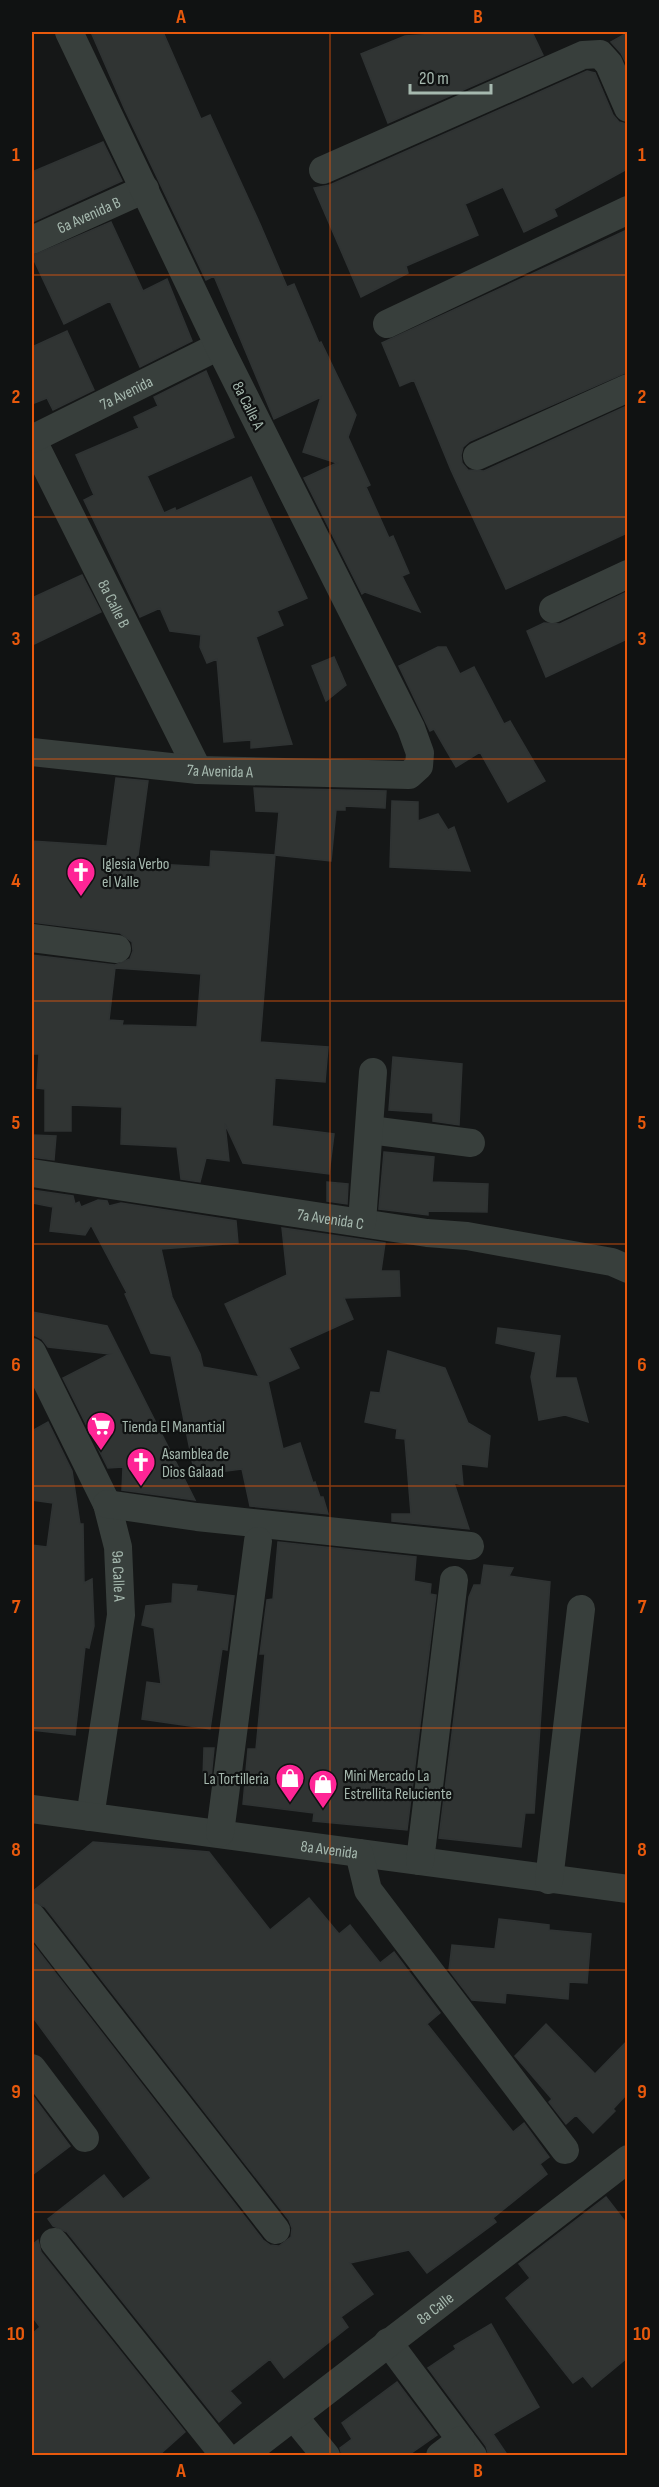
<svg xmlns="http://www.w3.org/2000/svg" width="659" height="2487" font-family="'Sofia Sans Condensed',sans-serif">
  <style>
    .building { fill: #303433; stroke: #2f3333; stroke-width: 1.5; fill-rule: evenodd }
    .lines { fill: none; stroke-linecap: round; stroke-linejoin: round }
    .minor { stroke: #383f3c; stroke-width: 28 }
    .grid { fill: none; stroke: #e8590c; stroke-width: 1.5; stroke-opacity: 0.55 }
    .labels { text-anchor: middle; stroke-width: 4.5; stroke-linejoin: round; paint-order: stroke }
    .street-label { font-size: 16px; fill: #a6b9af; stroke: #101212 }
    .poi-label { font-size: 16px; fill: #a6b9af; stroke: #101212; text-anchor: start }
    .neatline { fill: none; stroke: #e8590c; stroke-width: 2 }
    .grid-label { font-size: 20px; text-anchor: middle; font-weight: bold; fill: #e8590c }
  </style>
  <rect width="100%" height="100%" fill="#151717"/>
  <path class="building" d="M91 32H163L201 119 210 115 260 224 287 287 294 284 319 343 321 342 356 415 348 437 370 485 366 487 389 538 393 536 409 573 402 576 420 612 365 592 362 594 304 478 337 463 303 452 321 397 274 419 214 276 206 280 125 110Z
    M467 32H532L543 55 388 123 361 54 405 36Z
    M627 33V65L621 53 611 42Z
    M587 71 595 73 613 115 619 122 627 124V169L554 209 557 216 524 232 503 187 465 204 478 235 406 266 408 273 361 297 314 188 330 185Z
    M103 142 122 181 32 222V172Z
    M111 222 143 291 167 279 192 341 140 367 110 301 64 324 32 256Z
    M627 230V372L470 441 463 447 461 455 462 463 468 470 484 471 627 406V533L506 589 451 470 414 380 400 386 382 343Z
    M67 331 94 390 53 410 47 398 32 404V347Z
    M206 371 234 437 147 476 164 513 175 508 176 511 251 477 307 598 277 611 283 625 256 637 292 744 251 748V740L224 742 217 659 207 663 200 647 201 635 170 631 160 608 140 617 84 500 94 495 76 455 139 428 134 417 158 406 154 397Z
    M82 575 101 612 32 645V598Z
    M627 592V639L546 677 527 631 544 623 560 624Z
    M438 647H446L460 674 474 667 504 724 510 721 545 781 508 802 480 752 456 767 434 729 430 731 399 666Z
    M334 657 346 685 326 701 312 666Z
    M116 778 148 781 137 863 210 867 211 851 275 855 260 1042 328 1047 325 1082 275 1078 272 1126 334 1134 329 1174 243 1163 225 1124 229 1161 206 1158 200 1182 181 1179 177 1147 121 1144 122 1107 71 1105V1131H45V1089L37 1088 39 1054H32V955L115 965 130 959 133 951 132 942 120 933 32 922V841L107 846ZM115 968 201 974 197 1027 122 1025 123 1021 109 1020Z
    M254 788 386 791 385 808 345 806V810H336L331 861 275 855 279 812 256 811Z
    M392 801 418 802V821L438 814 448 830 454 827 470 871 390 867Z
    M393 1057 462 1064 459 1125 433 1121V1113L389 1110Z
    M32 1135 56 1136 54 1160 32 1157Z
    M384 1152 434 1157 432 1182 488 1184 487 1212 428 1211V1215L379 1209Z
    M327 1182 348 1184 347 1204 327 1201Z
    M32 1190 73 1196 75 1204 79 1202 81 1207 98 1200 107 1201 109 1206 121 1203 236 1221 238 1243 161 1249 172 1297 200 1354 203 1367 259 1377 225 1304 287 1275 282 1228 385 1243 381 1271H399L400 1296 344 1298 353 1319 289 1348 299 1368 268 1382 283 1449 300 1443 313 1483 315 1482 320 1497H323L328 1514 250 1506 242 1469 195 1475 171 1356 151 1353 125 1294 127 1293 91 1225 85 1235 50 1231 53 1207 32 1203Z
    M32 1312 107 1326 195 1500 122 1490 123 1467 108 1468 63 1378 110 1354 48 1347 42 1339 32 1334Z
    M498 1328 560 1336 555 1378H576L588 1422 565 1415 539 1420 531 1377 536 1352 496 1343Z
    M388 1351 445 1368 468 1423 490 1436 487 1467 461 1464 463 1485 454 1483 469 1529 392 1521V1514H411L405 1439 396 1438 397 1429 365 1422 371 1392 380 1393Z
    M48 1422 72 1471 80 1524H83L84 1583 92 1579 94 1626 89 1648 85 1647 75 1735 32 1730V1545L47 1547 53 1503 32 1500V1431Z
    M278 1542 416 1557 414 1581 431 1584 430 1594 436 1595 407 1830 313 1821 314 1813 243 1804 248 1749H256L265 1654H260L267 1600 273 1599Z
    M484 1565 513 1568 509 1576 550 1582 534 1813H525L521 1847 439 1838 469 1597 474 1585H481Z
    M173 1584 197 1586 196 1591 234 1596 227 1650 222 1649 210 1729 142 1719 147 1682 161 1684 154 1628 142 1625 146 1606 172 1603Z
    M204 1748H214L211 1778H203Z
    M93 1842 209 1852 270 1930 309 1898 339 1934 350 1925 380 1963 394 1952 440 2013 427 2024 513 2132 524 2123 549 2157 540 2164 547 2174 493 2218 496 2222 427 2273 409 2250 350 2263 373 2294 341 2317 348 2327 284 2378 270 2359 230 2391 241 2403 219 2422 67 2232 53 2226 48 2219 104 2175 123 2199 151 2178 32 2016V1943L263 2240 270 2245 279 2246 291 2237 292 2228 289 2220 45 1907 32 1901V1892Z
    M499 1919 549 1925V1930L591 1934 587 1983 569 1982 568 1999 506 1993 505 2003 472 2000 449 1970 452 1945 495 1949Z
    M546 2024 595 2074 627 2041V2094L613 2109 615 2111 593 2133 576 2115 566 2124 549 2102 552 2099 515 2056Z
    M32 2095 70 2146 32 2175Z
    M606 2197 627 2224V2358L592 2387 583 2376 573 2383 506 2298 530 2278 519 2264Z
    M38 2240 41 2252 185 2432 158 2456H32V2334L40 2327 32 2316V2245Z
    M491 2324 539 2407 493 2434 508 2456H489L486 2446 428 2368 456 2349 454 2346Z
    M397 2382 437 2435 407 2456H342L340 2448 352 2439 342 2423Z"/>
  <g class="lines">
    <g class="minor">
      <path d="M323 170 583 55 600 54 609 64 628 108"/>
      <path id="s1" d="M32 240 145 189"/>
      <path d="M387 324 628 210"/>
      <path id="s2" d="M32 439 198 770"/>
      <path id="s3" d="M32 439 219 346"/>
      <path d="M477 456 628 388"/>
      <path d="M553 609 628 574"/>
      <path id="s4" d="M32 752 198 770 409 775 419 766 420 753 411 728 219 346 69 32"/>
      <path d="M32 938 117 949"/>
      <path d="M370 1130 471 1143"/>
      <path id="s5" d="M32 1173 427 1233 467 1236 612 1262 628 1269"/>
      <path d="M362 1222 373 1072"/>
      <path id="s6" d="M32 1352 107 1504 118 1547 121 1615 90 1817"/>
      <path d="M107 1504 197 1517 470 1546"/>
      <path id="s7" d="M32 1809 628 1889"/>
      <path d="M220 1833 258 1541"/>
      <path d="M359 1853 368 1890 565 2150"/>
      <path d="M420 1861 454 1580"/>
      <path d="M549 1880 581 1609"/>
      <path d="M32 1917 276 2230"/>
      <path d="M32 2068 85 2138"/>
      <path d="M54 2242 225 2456"/>
      <path d="M388 2342 473 2456"/>
      <path d="M294 2417 326 2456"/>
      <path id="s8" d="M242 2456 628 2159"/>
      <path d="M440 2456 461 2440"/>
    </g>
  </g>
  <path class="grid" d="M330 32V2456M32 275H628M32 517H628M32 759H628M32 1001H628M32 1244H628M32 1486H628M32 1728H628M32 1970H628M32 2212H628"/>
  <defs>
    <g id="church-pin" transform="scale(1.5)"><path d="M0 17L-7.5 6A9.5 9.5 0 1 1 7.5 6Z" fill="#ff2596" stroke="#101212"/><path d="M-1.2-6h2.4v3.5h3.3v2.4h-3.3V6h-2.4V-.1h-3.3v-2.4h3.3Z" fill="#fff"/></g>
    <g id="supermarket-pin" transform="scale(1.5)"><path d="M0 17L-7.5 6A9.5 9.5 0 1 1 7.5 6Z" fill="#ff2596" stroke="#101212"/><path d="M-6-5.5h2.5l.6 2H6L4.5 2H-2.5L-4.4-4H-6ZM-1.5 3.2a1.3 1.3 0 1 0 .1 0ZM3 3.2a1.3 1.3 0 1 0 .1 0Z" fill="#fff"/></g>
    <g id="shop-pin" transform="scale(1.5)"><path d="M0 17L-7.5 6A9.5 9.5 0 1 1 7.5 6Z" fill="#ff2596" stroke="#101212"/><path d="M-5-2.5h2.3a2.7 3.5 0 0 1 5.4 0H5L5.5 6h-11ZM-1.5-2.5h3a1.5 2.3 0 0 0-3 0Z" fill="#fff"/></g>
  </defs>
  <g fill-rule="evenodd">
    <use href="#church-pin" x="81" y="872"/>
    <use href="#supermarket-pin" x="101" y="1426"/>
    <use href="#church-pin" x="141" y="1462"/>
    <use href="#shop-pin" x="290" y="1778"/>
    <use href="#shop-pin" x="323" y="1784"/>
  </g>
  <g class="labels">
    <g class="street-label">
      <text dy="6" stroke="none"><textPath href="#s1" startOffset="62">6a Avenida B</textPath></text>
      <text dy="6" stroke="none"><textPath href="#s3" startOffset="105">7a Avenida</textPath></text>
      <text transform="translate(249 405) rotate(63)" y="6">8a Calle A</text>
      <text dy="6" stroke="none"><textPath href="#s2" startOffset="184">8a Calle B</textPath></text>
      <text dy="6" stroke="none"><textPath href="#s4" startOffset="189">7a Avenida A</textPath></text>
      <text dy="6" stroke="none"><textPath href="#s5" startOffset="302">7a Avenida C</textPath></text>
      <text dy="6" stroke="none"><textPath href="#s6" startOffset="243">9a Calle A</textPath></text>
      <text dy="6" stroke="none"><textPath href="#s7" startOffset="300">8a Avenida</textPath></text>
      <text dy="6" stroke="none"><textPath href="#s8" startOffset="243">8a Calle</textPath></text>
    </g>
    <g class="poi-label">
      <text x="102" y="869">Iglesia Verbo<tspan x="102" dy="18">el Valle</tspan></text>
      <text x="122" y="1432">Tienda El Manantial</text>
      <text x="162" y="1459">Asamblea de<tspan x="162" dy="18">Dios Galaad</tspan></text>
      <text x="344" y="1781">Mini Mercado La<tspan x="344" dy="18">Estrellita Reluciente</tspan></text>
      <text x="269" y="1784" text-anchor="end">La Tortilleria</text>
    </g>
  </g>
  <rect width="659" height="2487" fill="none" stroke="#101212" stroke-width="66"/>
  <path d="M410 84v9h81v-9" fill="none" stroke="#a6b9af" stroke-width="3"/>
  <text x="419" y="84" font-size="18" fill="#a6b9af" stroke="#101212" stroke-width="4.5" paint-order="stroke">20 m</text>
  <rect x="33" y="33" width="593" height="2421" class="neatline"/>
  <g class="grid-label">
    <text x="181" y="23">A</text>
    <text x="478" y="23">B</text>
    <text x="16" y="161">1</text>
    <text x="642" y="161">1</text>
    <text x="16" y="403">2</text>
    <text x="642" y="403">2</text>
    <text x="16" y="645">3</text>
    <text x="642" y="645">3</text>
    <text x="16" y="887">4</text>
    <text x="642" y="887">4</text>
    <text x="16" y="1129">5</text>
    <text x="642" y="1129">5</text>
    <text x="16" y="1371">6</text>
    <text x="642" y="1371">6</text>
    <text x="16" y="1613">7</text>
    <text x="642" y="1613">7</text>
    <text x="16" y="1856">8</text>
    <text x="642" y="1856">8</text>
    <text x="16" y="2098">9</text>
    <text x="642" y="2098">9</text>
    <text x="16" y="2340">10</text>
    <text x="642" y="2340">10</text>
    <text x="181" y="2477">A</text>
    <text x="478" y="2477">B</text>
  </g>
</svg>
